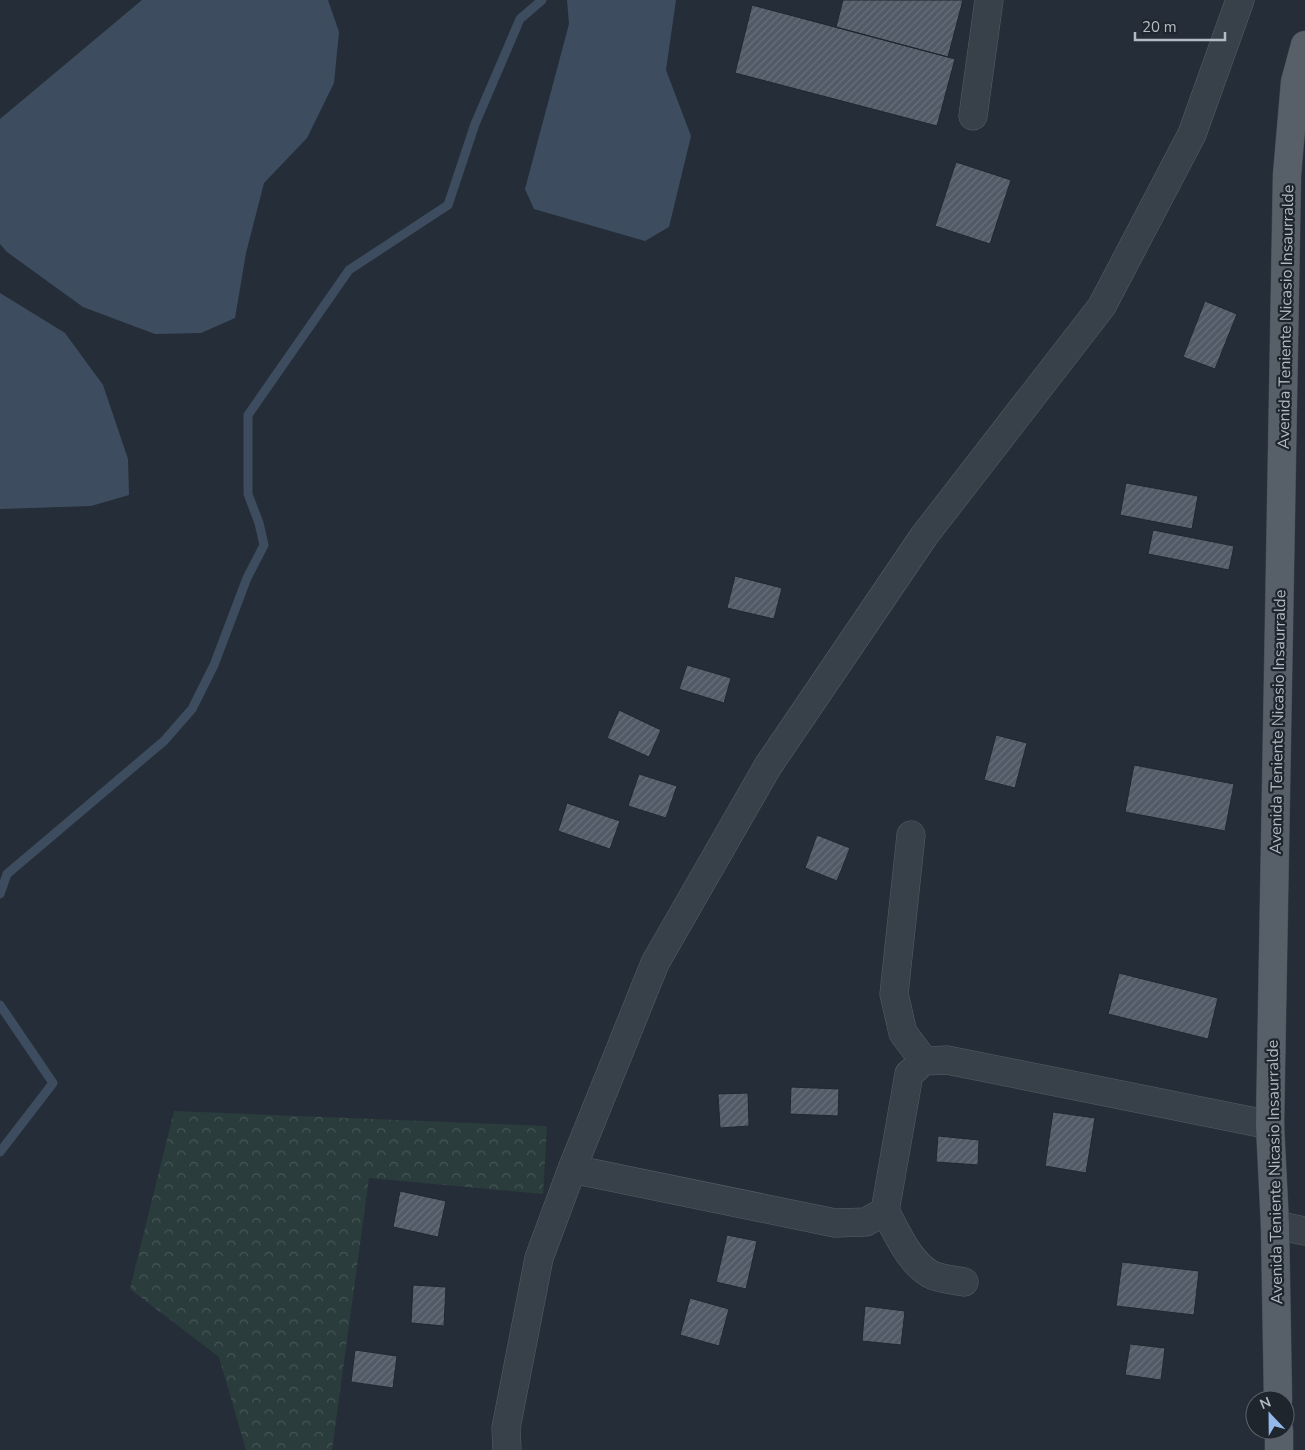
<svg xmlns="http://www.w3.org/2000/svg" width="1305" height="1450" font-family="'Nunito Sans',sans-serif">
  <style>
    .forest { fill: url(#forest-crowns) }
    .water { fill: #3d4d5f }
    .lines { fill: none; stroke-linecap: round; stroke-linejoin: round }
    .stream { stroke: #3d4d5f; stroke-width: 9 }
    .building { fill: url(#building-hatch); stroke: #202730 }
    .minor-casing { stroke: #575e67; stroke-width: 29 }
    .major-casing { stroke: #424952; stroke-width: 29 }
    .minor { stroke: #384049; stroke-width: 28 }
    .major { stroke: #575f69; stroke-width: 28 }
    .labels { text-anchor: middle; stroke-width: 4.5; stroke-linejoin: round; paint-order: stroke }
    .street-label { font-size: 16px; fill: #b4bbc4; stroke: #1e252d }
  </style>
  <defs>
    <pattern id="forest-crowns" width="20" height="18" patternUnits="userSpaceOnUse" patternTransform="scale(1.25)"><rect width="20" height="18" fill="#2a3c3b"/><path d="M2 6a3 3 0 1 1 6 0M12 15a3 3 0 1 1 6 0" fill="none" stroke="#465656"/></pattern>
    <pattern id="building-hatch" width="6" height="6" patternUnits="userSpaceOnUse" patternTransform="scale(1.25)"><rect width="6" height="6" fill="#515a66"/><path d="M-1 1l2-2M0 6l6-6M5 7l2-2" fill="none" stroke="#68707a"/></pattern>
  </defs>
  <rect width="100%" height="100%" fill="#252e38"/>
  <path class="forest" d="M174 1111 547 1126 543 1194 369 1178 332 1450H246L219 1357 130 1289Z"/>
  <path class="water" d="M142 0H328L339 32 334 83 307 138 264 183 246 253 235 318 201 333 155 334 83 307 7 252 0 244V119Z
    M567 0H676L666 70 691 136 669 227 645 241 534 209 525 189 569 24Z
    M0 293 65 333 103 385 128 459 129 495 91 506 0 509Z"/>
  <g class="lines">
    <path class="stream" d="M0 894 7 874 164 741 192 709 214 665 247 578 264 545 259 523 248 494V415L349 270 448 205 475 124 520 19 542 0
      M0 1005 53 1083 0 1152"/>
  </g>
  <path class="building" d="M843 0H963L948 57 836 27Z
    M752 5 955 59 937 126 735 73Z
    M956 162 1011 180 990 244 935 226Z
    M1205 301 1237 314 1215 369 1183 357Z
    M1126 483 1198 496 1192 529 1120 515Z
    M1153 530 1234 546 1229 570 1148 554Z
    M735 576 782 588 774 619 727 608Z
    M687 665 731 678 724 703 679 689Z
    M619 710 661 730 649 757 607 738Z
    M996 735 1027 743 1015 788 984 780Z
    M1134 765 1234 784 1225 831 1125 812Z
    M639 774 677 786 666 818 628 806Z
    M567 803 620 821 610 849 558 831Z
    M817 835 850 848 837 881 805 868Z
    M1119 973 1218 998 1208 1039 1108 1014Z
    M791 1087 839 1089 838 1116 790 1114Z
    M748 1093 749 1126 720 1128 718 1094Z
    M1053 1112 1095 1118 1086 1173 1045 1166Z
    M938 1136 979 1140 978 1165 936 1162Z
    M400 1191 446 1201 438 1237 393 1227Z
    M727 1235 757 1241 746 1289 716 1282Z
    M1122 1262 1199 1271 1194 1315 1116 1306Z
    M413 1285 446 1287 444 1326 411 1323Z
    M690 1298 729 1309 719 1346 680 1335Z
    M865 1306 905 1311 901 1345 862 1341Z
    M1130 1344 1165 1348 1161 1380 1125 1375Z
    M355 1350 397 1356 393 1388 351 1382Z"/>
  <g class="lines">
    <g class="minor-casing">
      <path id="minor" d="M973 116 989 0
        M911 835 894 994 903 1033 924 1061
        M572 1169 835 1223 866 1222 885 1211 909 1074 924 1061 947 1060 1270 1125
        M885 1211C897 1232 908 1261 930 1274 939 1279 953 1280 964 1282
        M1275 1225 1305 1231
        M507 1450 506 1428 539 1258 572 1169 655 963 768 766 924 536 1102 306 1192 134 1240 0"/>
    </g>
    <g class="major-casing">
      <path id="major" d="M1278 1400 1275 1225 1270 1125 1287 175 1295 82 1305 45
        M1279 1430V1450"/>
    </g>
    <use href="#minor" class="minor"/>
    <use href="#major" class="major"/>
  </g>
  <g class="labels">
    <g class="street-label">
      <text transform="translate(1285 317) rotate(-89)" y="6">Avenida Teniente Nicasio Insaurralde</text>
      <text transform="translate(1277 722) rotate(-89)" y="6">Avenida Teniente Nicasio Insaurralde</text>
      <text transform="translate(1274 1172) rotate(-91)" y="6">Avenida Teniente Nicasio Insaurralde</text>
    </g>
  </g>
  <g transform="translate(1270 1415) rotate(338)"><circle r="24" fill="#1e252d" stroke="#5a6169"/>
  <path d="M0-4L9 19L0 12L-9 19Z" fill="#93b8ea"/>
  <text y="-8" font-size="14" font-weight="bold" text-anchor="middle" fill="#b4bbc4">N</text>
  </g>
  <path d="M1135 32v8h90v-8" fill="none" stroke="#b4bbc4" stroke-width="2.5"/>
  <text x="1142" y="32" font-size="15" fill="#b4bbc4" stroke="#1e252d" stroke-width="4" paint-order="stroke">20 m</text>
</svg>
